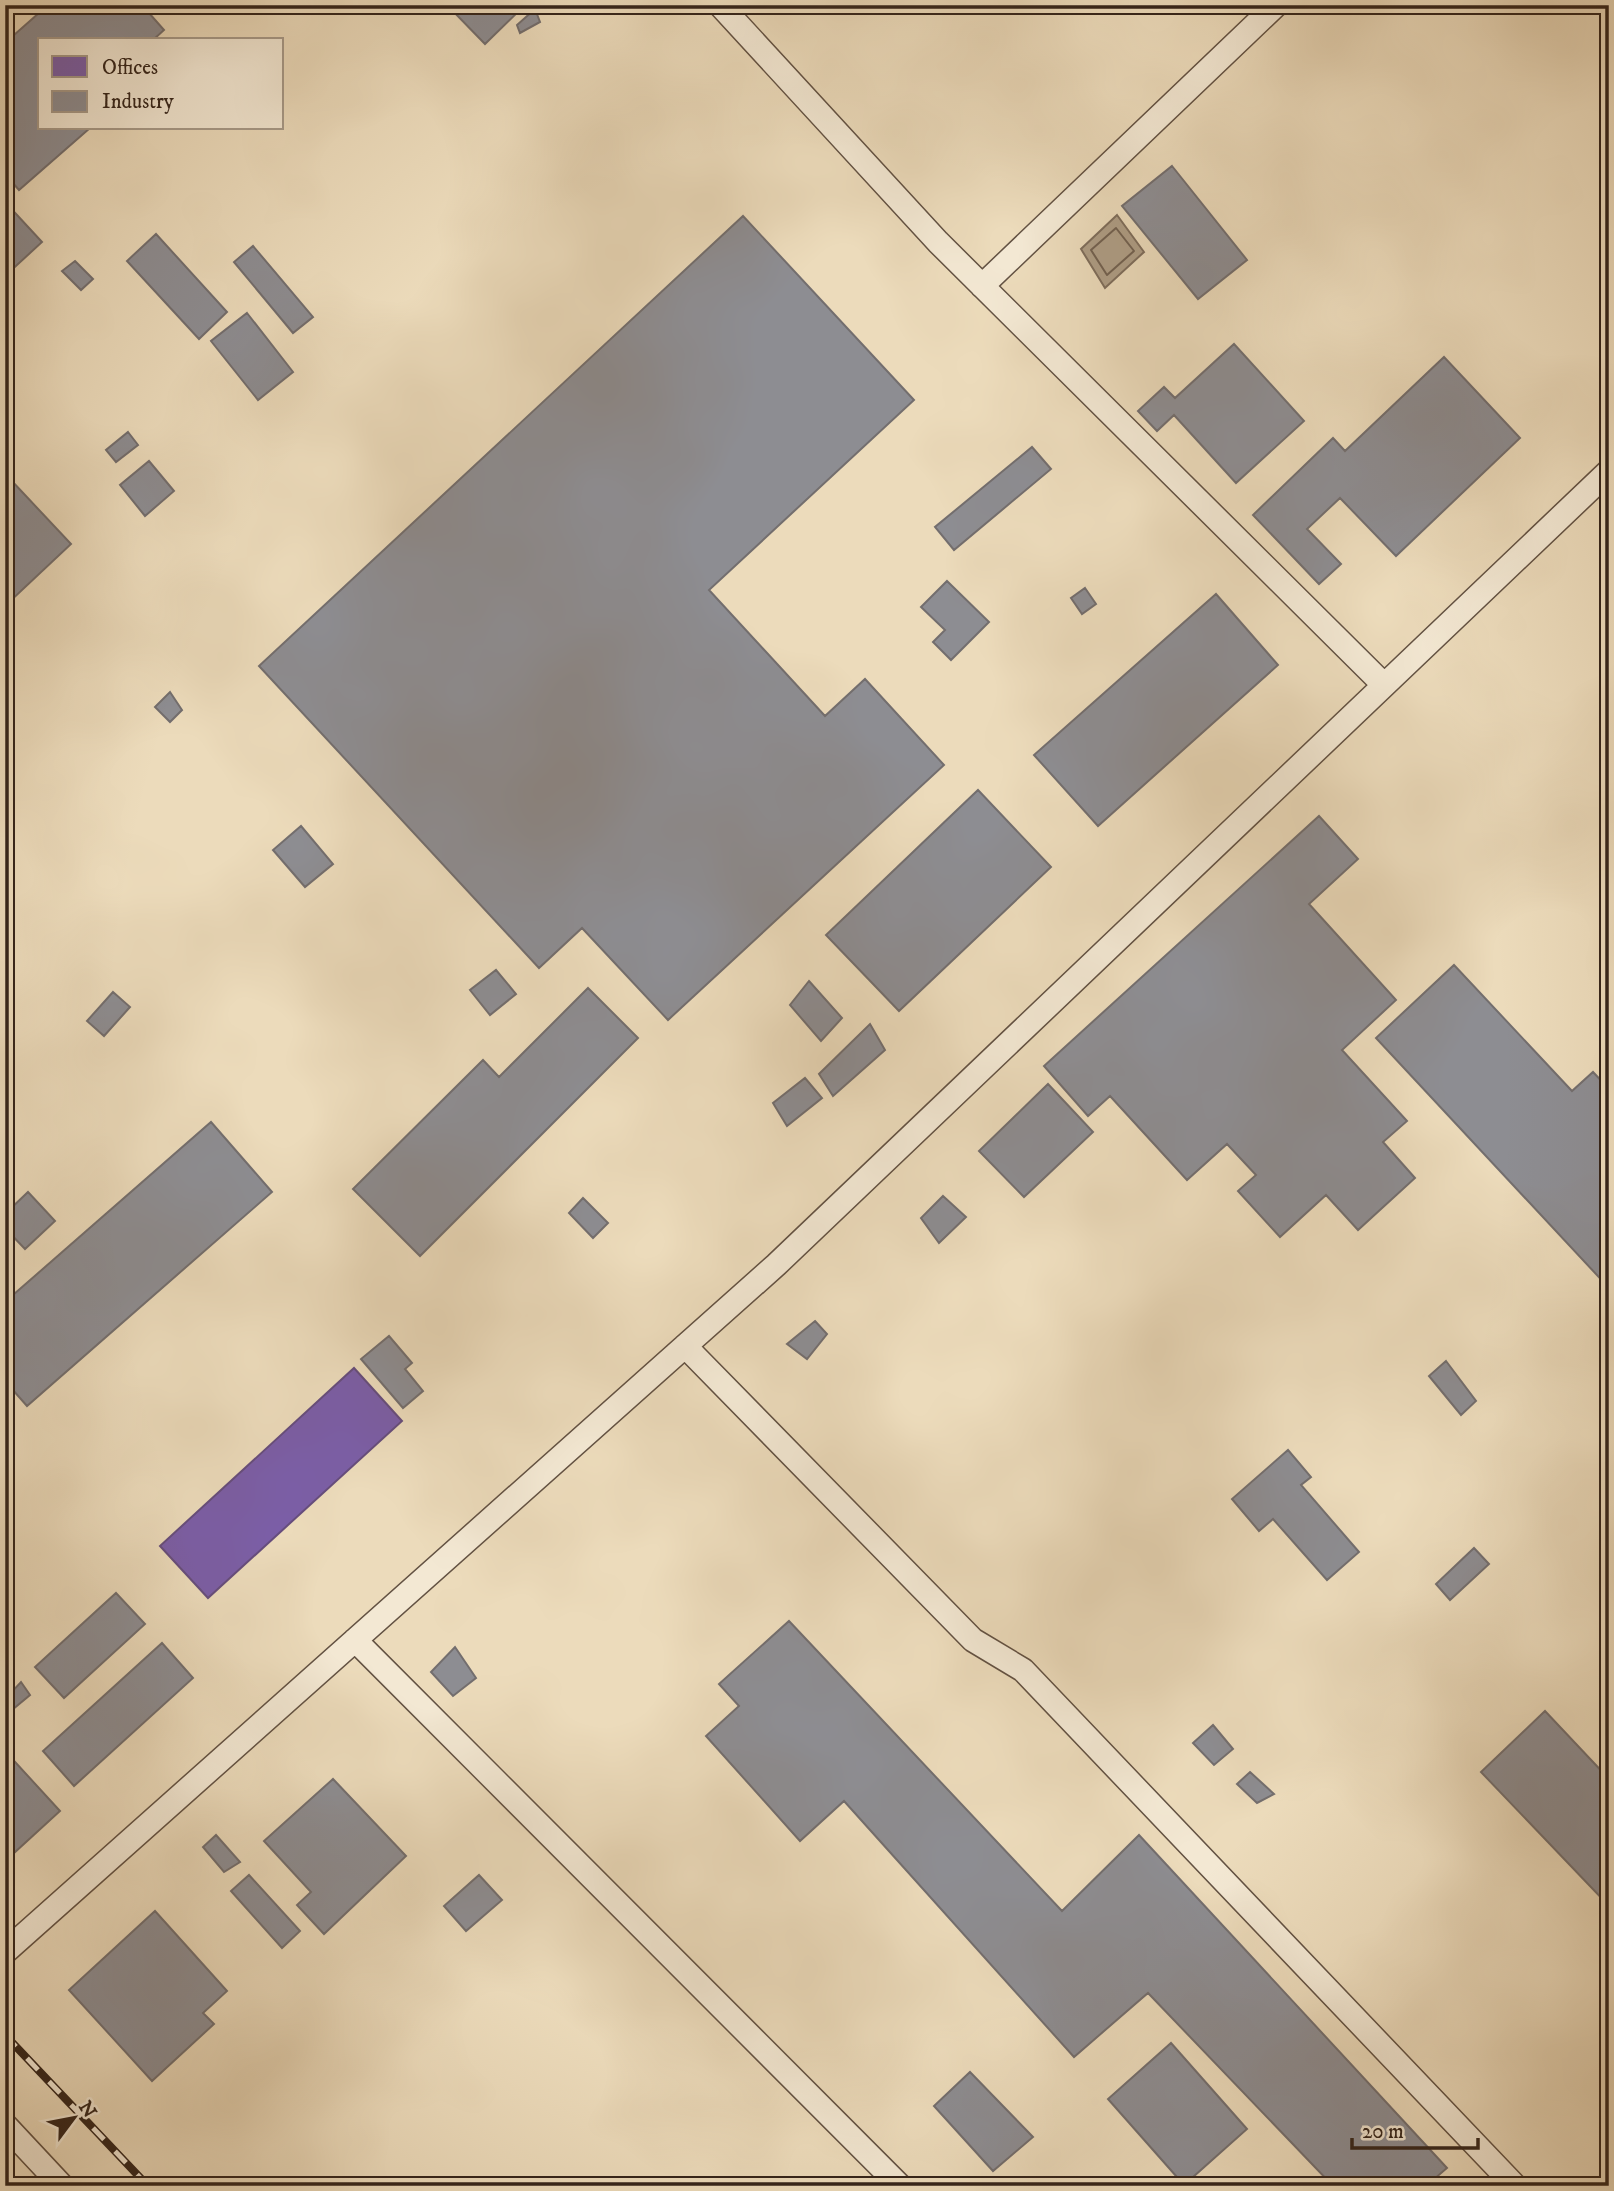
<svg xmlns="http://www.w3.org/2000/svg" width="1614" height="2191" font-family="'IM FELL DW Pica',serif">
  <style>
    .water { fill: #ae9d85; stroke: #7e6d5b; stroke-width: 2 }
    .offices { fill: #7b5ea7; stroke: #664d7d; stroke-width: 2 }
    .industry { fill: #8d8d92; stroke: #736e6e; stroke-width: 2 }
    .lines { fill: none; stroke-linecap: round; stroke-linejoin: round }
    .shore { stroke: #726150; stroke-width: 2 }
    .lane-casing { stroke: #635243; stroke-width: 26 }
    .lane { stroke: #f3e8d3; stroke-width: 23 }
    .rail-casing { stroke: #35251b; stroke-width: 8 }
    .rail { stroke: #f3e8d3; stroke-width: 5; stroke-dasharray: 16; stroke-linecap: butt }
  </style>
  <rect width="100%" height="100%" fill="#ecdbbb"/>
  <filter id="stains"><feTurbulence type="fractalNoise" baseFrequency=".00286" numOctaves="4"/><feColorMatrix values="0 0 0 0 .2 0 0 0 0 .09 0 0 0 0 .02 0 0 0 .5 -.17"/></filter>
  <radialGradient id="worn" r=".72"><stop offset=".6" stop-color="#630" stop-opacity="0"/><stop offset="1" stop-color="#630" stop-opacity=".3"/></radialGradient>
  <path class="water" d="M1117 215 1144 252 1105 288 1081 249Z"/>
  <path class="offices" d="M354 1368 402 1421 208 1598 160 1546Z"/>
  <path class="industry" d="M48 5H142L164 30 153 40H40V128H90L19 190 5 174V43Z
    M447 5H525L485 44Z
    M535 9 540 22 520 33 517 25Z
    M1172 166 1247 260 1198 299 1122 206Z
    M5 202 42 242 5 276Z
    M743 216 914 400 709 590 825 716 865 679 944 765 668 1020 582 928 539 968 259 666Z
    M156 234 227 312 199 339 127 261Z
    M253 246 313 317 293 333 234 262Z
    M75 261 93 279 81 290 62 271Z
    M247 313 293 372 258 400 211 341Z
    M1234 344 1304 421 1236 483 1174 415 1157 431 1138 411 1164 387 1175 398Z
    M1444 357 1520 438 1396 556 1340 498 1307 529 1341 564 1319 584 1253 515 1333 438 1345 451Z
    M128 432 138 445 116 462 106 450Z
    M1032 447 1051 469 954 550 935 527Z
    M149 461 174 491 145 516 120 485Z
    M10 479 71 544 5 606V483Z
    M947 581 989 622 951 660 933 642 945 630 921 607Z
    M1085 588 1096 604 1082 614 1071 598Z
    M1216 594 1278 665 1098 826 1034 755Z
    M170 692 182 710 170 722 155 707Z
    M978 790 1051 867 899 1011 826 935Z
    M1319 816 1358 859 1309 904 1396 1000 1342 1050 1407 1121 1383 1142 1415 1178 1358 1230 1326 1195 1280 1237 1238 1191 1256 1175 1227 1144 1187 1180 1110 1096 1088 1116 1044 1066Z
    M301 826 333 864 305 887 273 850Z
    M1454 965 1572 1091 1593 1072 1609 1089V1288L1376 1038Z
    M496 970 516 994 490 1015 470 990Z
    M809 981 842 1018 821 1041 790 1005Z
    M588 988 638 1038 420 1256 353 1189 483 1060 499 1077Z
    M113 992 130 1007 104 1036 87 1021Z
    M870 1024 885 1050 833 1096 819 1074Z
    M805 1078 822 1098 787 1126 773 1103Z
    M1048 1084 1093 1132 1024 1197 979 1151Z
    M211 1122 272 1192 27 1406 5 1381V1302Z
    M28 1192 55 1221 25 1249 5 1228V1214Z
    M943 1196 966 1217 939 1243 921 1218Z
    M583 1198 608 1223 593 1238 569 1213Z
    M815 1321 827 1334 807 1359 787 1344Z
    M389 1336 412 1363 405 1369 423 1391 403 1408 361 1359Z
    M1446 1361 1476 1401 1461 1415 1429 1376Z
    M1288 1450 1311 1477 1301 1485 1359 1552 1327 1580 1273 1519 1259 1531 1232 1499Z
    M1474 1548 1489 1564 1450 1600 1436 1584Z
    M116 1593 145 1624 64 1698 35 1667Z
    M789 1621 1062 1911 1139 1835 1447 2168 1426 2186H1333L1148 1993 1074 2057 844 1801 800 1841 706 1736 739 1706 719 1684Z
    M162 1643 193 1678 74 1786 43 1751Z
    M455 1647 476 1678 453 1696 431 1672Z
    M21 1682 30 1695 6 1715 5 1699Z
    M1545 1711 1609 1779V1906L1481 1772Z
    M1213 1725 1233 1749 1214 1765 1193 1743Z
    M5 1751 60 1811 14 1853 5 1843Z
    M1250 1772 1274 1794 1257 1803 1237 1784Z
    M333 1779 406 1856 324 1934 297 1905 311 1892 264 1841Z
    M216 1835 240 1862 224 1872 203 1847Z
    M249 1875 300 1931 282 1948 231 1891Z
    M479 1875 502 1900 466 1931 444 1906Z
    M155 1911 227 1991 203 2013 214 2024 152 2081 69 1990Z
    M1171 2043 1247 2129 1184 2185 1108 2099Z
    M970 2072 1033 2137 993 2171 934 2106Z"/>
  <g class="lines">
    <path class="shore" d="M1116 228 1134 251 1107 275 1091 250Z"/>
    <g class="lane-casing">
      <path id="lane" d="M720 5 938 242 1384 685
        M982 286 1276 5
        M685 1346 973 1640 1023 1670 1515 2186
        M355 1640 900 2186
        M5 1952 776 1265 1609 471
        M5 2125 62 2186"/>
    </g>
    <use href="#lane" class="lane"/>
    <g class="rail-casing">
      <path id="rail" d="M5 2035 148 2186"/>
    </g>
    <use href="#rail" class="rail"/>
  </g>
  <rect width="1614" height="2191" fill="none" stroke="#ecdbbb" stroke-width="28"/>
  <rect x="7" y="7" width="1600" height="2177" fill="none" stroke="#35251b" stroke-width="3.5"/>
  <rect x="14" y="14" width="1586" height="2163" fill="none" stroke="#35251b" stroke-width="2"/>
  <rect x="38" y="38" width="245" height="91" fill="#f3e8d3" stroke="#a79a89" stroke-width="2"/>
  <rect x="52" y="56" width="35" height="21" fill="#7b5ea7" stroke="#a79a89" stroke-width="2"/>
  <text x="102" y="74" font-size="21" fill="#35251b">Offices</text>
  <rect x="52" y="91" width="35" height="21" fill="#8d8d92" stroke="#a79a89" stroke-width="2"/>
  <text x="102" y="108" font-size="21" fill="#35251b">Industry</text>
  <g transform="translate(74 2118) rotate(58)" stroke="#f3e8d3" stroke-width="5" paint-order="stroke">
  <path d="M0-5L12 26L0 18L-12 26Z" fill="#35251b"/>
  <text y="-10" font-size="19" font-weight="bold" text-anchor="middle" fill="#35251b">N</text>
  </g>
  <path d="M1352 2138v10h126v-10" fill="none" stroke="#35251b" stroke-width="3.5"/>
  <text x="1362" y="2138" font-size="21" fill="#35251b" stroke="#f3e8d3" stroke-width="5" paint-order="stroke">20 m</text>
  <rect width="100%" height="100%" filter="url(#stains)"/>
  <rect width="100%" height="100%" fill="url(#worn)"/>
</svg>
